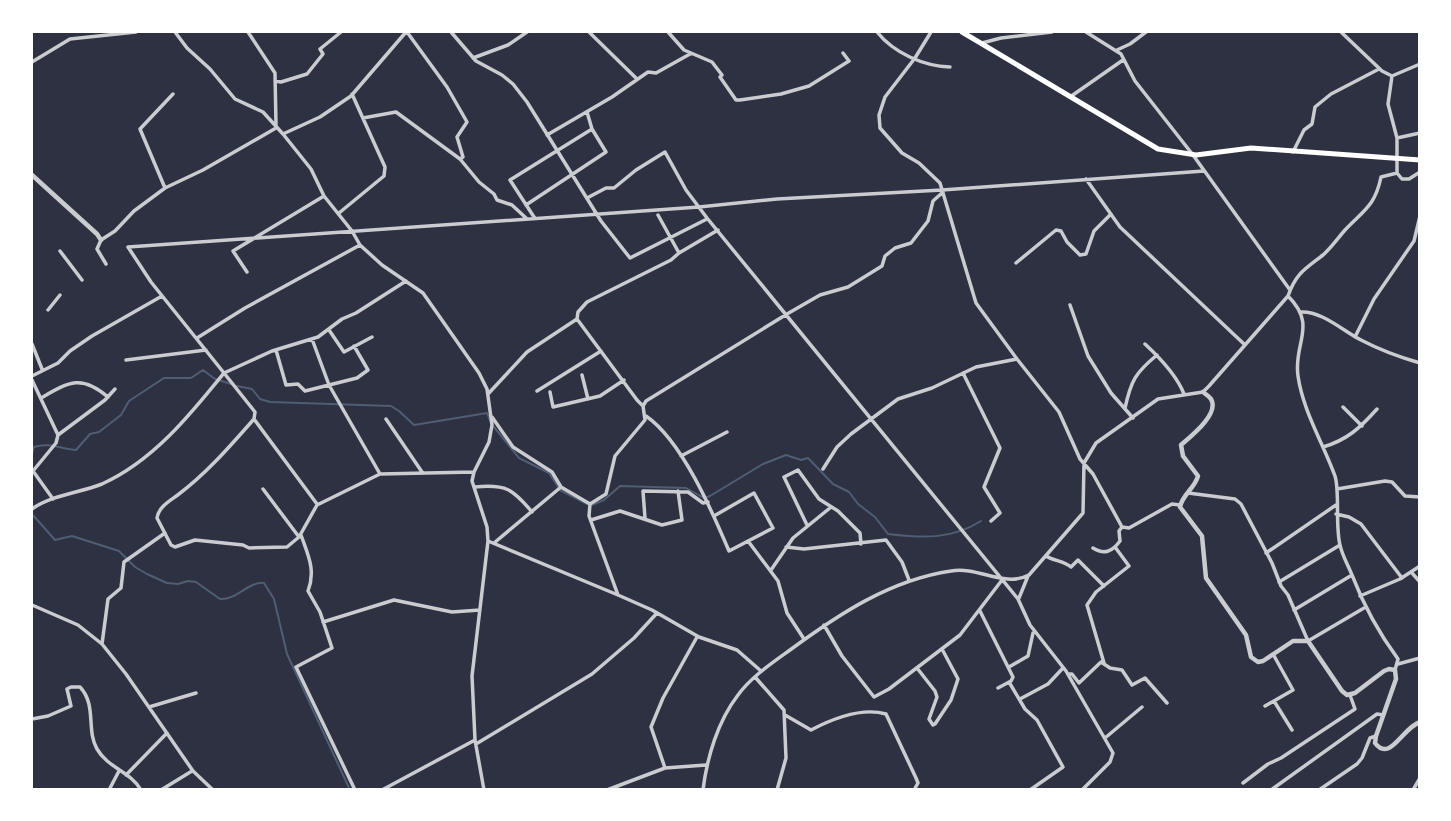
<svg xmlns="http://www.w3.org/2000/svg" width="1451" height="821" font-family="Literata,serif">
  <style>
    .lines { fill: none; stroke-linecap: round; stroke-linejoin: round }
    .stream { stroke: #4f5d75; stroke-width: 2 }
    .minor { stroke: #caccd0; stroke-width: 3.5 }
    .tertiary { stroke: #caccd0; stroke-width: 4.5 }
    .primary { stroke: #fff; stroke-width: 5 }
  </style>
  <rect width="100%" height="100%" fill="#2d3142"/>
  <g class="lines">
    <path class="stream" d="M237 386 252 389 260 399 270 402 391 406 399 411 414 425 487 413 491 423
      M494 427 519 458 549 473 560 490 587 504
      M32 454 34 447C49 442 61 449 76 450L90 434 99 432 121 415 129 401 164 378H191L203 370 215 379 231 384
      M592 505 604 500 620 486 686 488 704 498 710 496 763 464 786 455 801 460 808 458 833 484 849 492 858 504 875 517 888 534C922 538 951 540 981 521
      M32 514 55 540 72 536 119 551 135 567 147 574 167 583 178 584 188 581 196 582 220 599C237 600 249 581 264 583L274 599 287 654 350 790"/>
    <path class="minor" d="M175 32 187 48 210 69 235 99 263 112 283 134 311 169 324 196 352 231 360 245 382 265 423 293 479 373 487 389 492 425 489 442 474 472 472 481 487 527 488 541 472 676 475 740 484 790
      M248 32 275 73 276 125
      M407 32 447 87 467 122 457 137 463 157 460 159
      M451 32 476 61 502 75 513 84 527 102 601 221 630 258 707 219
      M589 32 637 79
      M668 32 684 50 712 62 722 75 720 77 736 100H740L781 94 809 86 849 61 843 53
      M877 32C894 53 923 66 950 67
      M931 32 915 58 885 97 879 115 880 128 902 153 919 163 940 183 976 303 1017 359 1059 412 1080 459 1093 474 1122 527 1129 528 1172 504 1180 505
      M1086 32 1121 54 1135 81 1193 155 1290 290
      M1341 32 1382 71 1392 76
      M982 43 1001 38 1052 32
      M1117 50 1130 44 1146 32
      M473 58 508 45 527 32
      M32 62 70 39 136 32
      M1420 64 1392 76 1388 104 1397 138V173L1402 179H1409L1420 172
      M275 81 281 82 307 74 323 54 320 49 341 32
      M1070 97 1123 60
      M363 118 396 112 460 159 479 182 494 194 497 200 512 205 526 218
      M283 134 320 117 351 96 406 32
      M547 135 612 97 648 72 656 73 690 54
      M1397 138 1420 133
      M1293 152 1304 130 1312 124 1315 107 1331 94 1379 69
      M1086 179 1120 227 1244 344
      M165 188 140 129 173 94
      M587 198 606 188H614L636 170 665 152 686 190 707 218 1018 599 1030 625 1066 671 1113 753 1110 762 1082 790
      M526 205 606 152 592 129 587 112
      M339 213 384 176 385 167 352 94
      M658 215 679 253
      M534 217 510 180 592 129
      M60 251 82 280
      M1016 263 1056 230 1061 231 1067 242 1080 255 1086 254 1094 231 1111 214
      M106 264 97 249 101 240 115 231 134 211 165 188 203 170 276 128
      M247 272 233 251 324 196
      M1288 296C1318 326 1293 343 1298 376 1303 411 1323 443 1335 476 1340 492 1335 525 1340 545 1342 555 1348 565 1352 575 1364 606 1378 632 1398 659L1395 670
      M1070 305 1088 356 1111 393 1133 418
      M48 310 60 295
      M1301 312C1322 311 1343 331 1361 340 1380 350 1399 357 1420 363
      M577 319 637 400 643 406
      M329 330 344 352 372 337
      M1355 337 1374 299 1414 241 1420 216
      M197 338 245 308 360 245
      M312 339 329 385 380 474
      M32 344 42 369
      M1145 344C1159 357 1177 376 1184 394
      M276 350 286 385 298 384 305 391 357 378 368 370 354 346
      M126 360 206 350
      M963 373 1000 448 984 487 1000 513 991 521
      M582 375 588 399
      M32 376 58 363 70 351 92 336 162 296
      M32 380 58 435 56 443 33 471 53 499
      M537 391 601 351
      M550 392 553 407 600 396 624 380
      M488 394 527 352 577 319 578 312 587 302 671 260 679 253 718 230
      M41 398C69 382 81 374 108 397
      M1343 407 1362 426
      M1125 408C1131 381 1135 373 1157 355
      M646 416C682 441 712 511 729 551L773 528 754 493 714 516
      M492 417 513 447 552 472 561 487 494 543
      M254 419C231 445 207 473 179 494 170 501 159 506 157 518L171 545 175 547 195 540 243 545 249 548 287 547 299 537 317 505 380 474 474 472
      M386 419 422 472
      M58 435 105 400 115 389
      M1323 447C1347 440 1360 428 1377 409
      M681 456 727 432
      M823 469 837 447 851 434 898 399 932 388 976 367 1017 359
      M475 487C506 484 513 489 532 512
      M561 487 590 504 589 516 618 595
      M263 489 299 537
      M1337 489 1385 481 1392 482 1405 496 1420 497
      M1188 493 1235 499 1241 504 1272 563 1281 586 1288 595 1308 641 1364 608
      M317 504 254 419 255 412 224 373 272 351 318 337 342 319 356 313 406 281
      M590 504 606 494 615 456 645 420 643 406 646 401 787 314 820 295 848 287 882 266 885 256 895 248 911 243 928 221 933 201 943 192
      M32 509C52 495 79 493 102 484 153 461 190 415 224 373L151 282 128 247 699 207 777 199 942 190 1204 171
      M1336 514 1349 517 1361 524 1402 578
      M645 518 643 491 688 492 703 503 708 502
      M591 520 620 511 662 525 682 520 678 491
      M807 525 784 477 798 470 819 499 838 511 860 533 861 544
      M301 535C308 555 316 570 308 591L320 612 332 648 296 667 355 790
      M488 541 618 595 652 610 699 637 737 650 761 671
      M748 541 778 581 787 613 804 639
      M786 547 804 549 886 540 902 562 909 580
      M1093 548C1104 555 1112 552 1120 541L1119 531 1122 527
      M1266 553 1336 505
      M1046 556C1054 561 1064 561 1071 567L1078 560 1104 586
      M771 570 793 538 830 508
      M1412 573 1420 582
      M1279 582 1340 545
      M1360 596 1400 579 1420 566
      M1019 598 1028 576
      M32 605 78 625 102 644 126 674 193 771 213 790
      M1294 610 1352 575
      M980 611 1013 677 1011 681 998 688
      M323 622 394 600 452 612 480 610
      M824 625 842 656 874 697 889 689 960 635 1002 580
      M102 644 108 599 121 588 124 562 165 533
      M1104 663 1087 605 1096 592 1129 566 1115 547
      M1398 664 1420 658
      M1009 667 1028 656 1033 633
      M917 668 935 691 937 697 929 719 933 725 935 724 951 700 958 679 942 649
      M1068 674H1072L1079 683 1101 662 1110 668 1122 670 1132 685 1145 678 1167 703
      M755 677 784 710 786 758 777 790
      M1009 682 1025 709 1037 720 1063 767 1030 790
      M1020 699 1048 684 1063 668
      M1274 701 1292 730
      M1265 706 1293 690 1273 654
      M149 707 196 693
      M785 715 811 730C832 719 862 707 886 714L916 778 918 783 914 790
      M32 719 48 716 71 706 67 689 71 687H80C97 705 86 730 97 749 108 768 131 772 141 790
      M1105 738 1142 707
      M476 744 592 674 634 638 657 613
      M665 768 651 727 663 698 697 637
      M126 775 167 733
      M1243 783 1268 764 1281 758 1355 709 1350 695
      M109 790 119 771
      M161 790 192 771
      M382 790 475 740
      M607 790 665 768 706 765
      M703 790C707 757 718 721 738 695 751 677 772 663 790 650 839 614 890 580 951 571 978 566 1004 588 1029 575L1083 513 1084 463 1096 443 1158 399 1203 392 1209 386 1288 296C1296 273 1305 269 1323 255 1331 248 1338 238 1345 230 1364 210 1375 206 1381 177L1397 173
      M1271 790 1377 714 1383 715
      M1319 790 1357 764 1362 758 1370 738 1376 736
      M1413 790 1420 778"/>
    <path class="tertiary" d="M32 175 97 234 101 240
      M1203 392C1205 394 1209 396 1211 399 1220 414 1190 437 1181 445L1183 456 1198 476C1195 488 1182 495 1180 507L1202 536 1206 578 1246 635 1251 657 1258 662 1263 661 1293 641H1308L1342 691 1347 695 1355 693 1384 671 1389 669 1395 670 1396 679 1376 736 1375 743C1390 763 1402 728 1420 722"/>
    <path class="primary" d="M962 32 1158 149 1196 155 1251 148 1420 160"/>
  </g>
  <rect width="1451" height="821" fill="none" stroke="#ffffff" stroke-width="66"/>
</svg>
